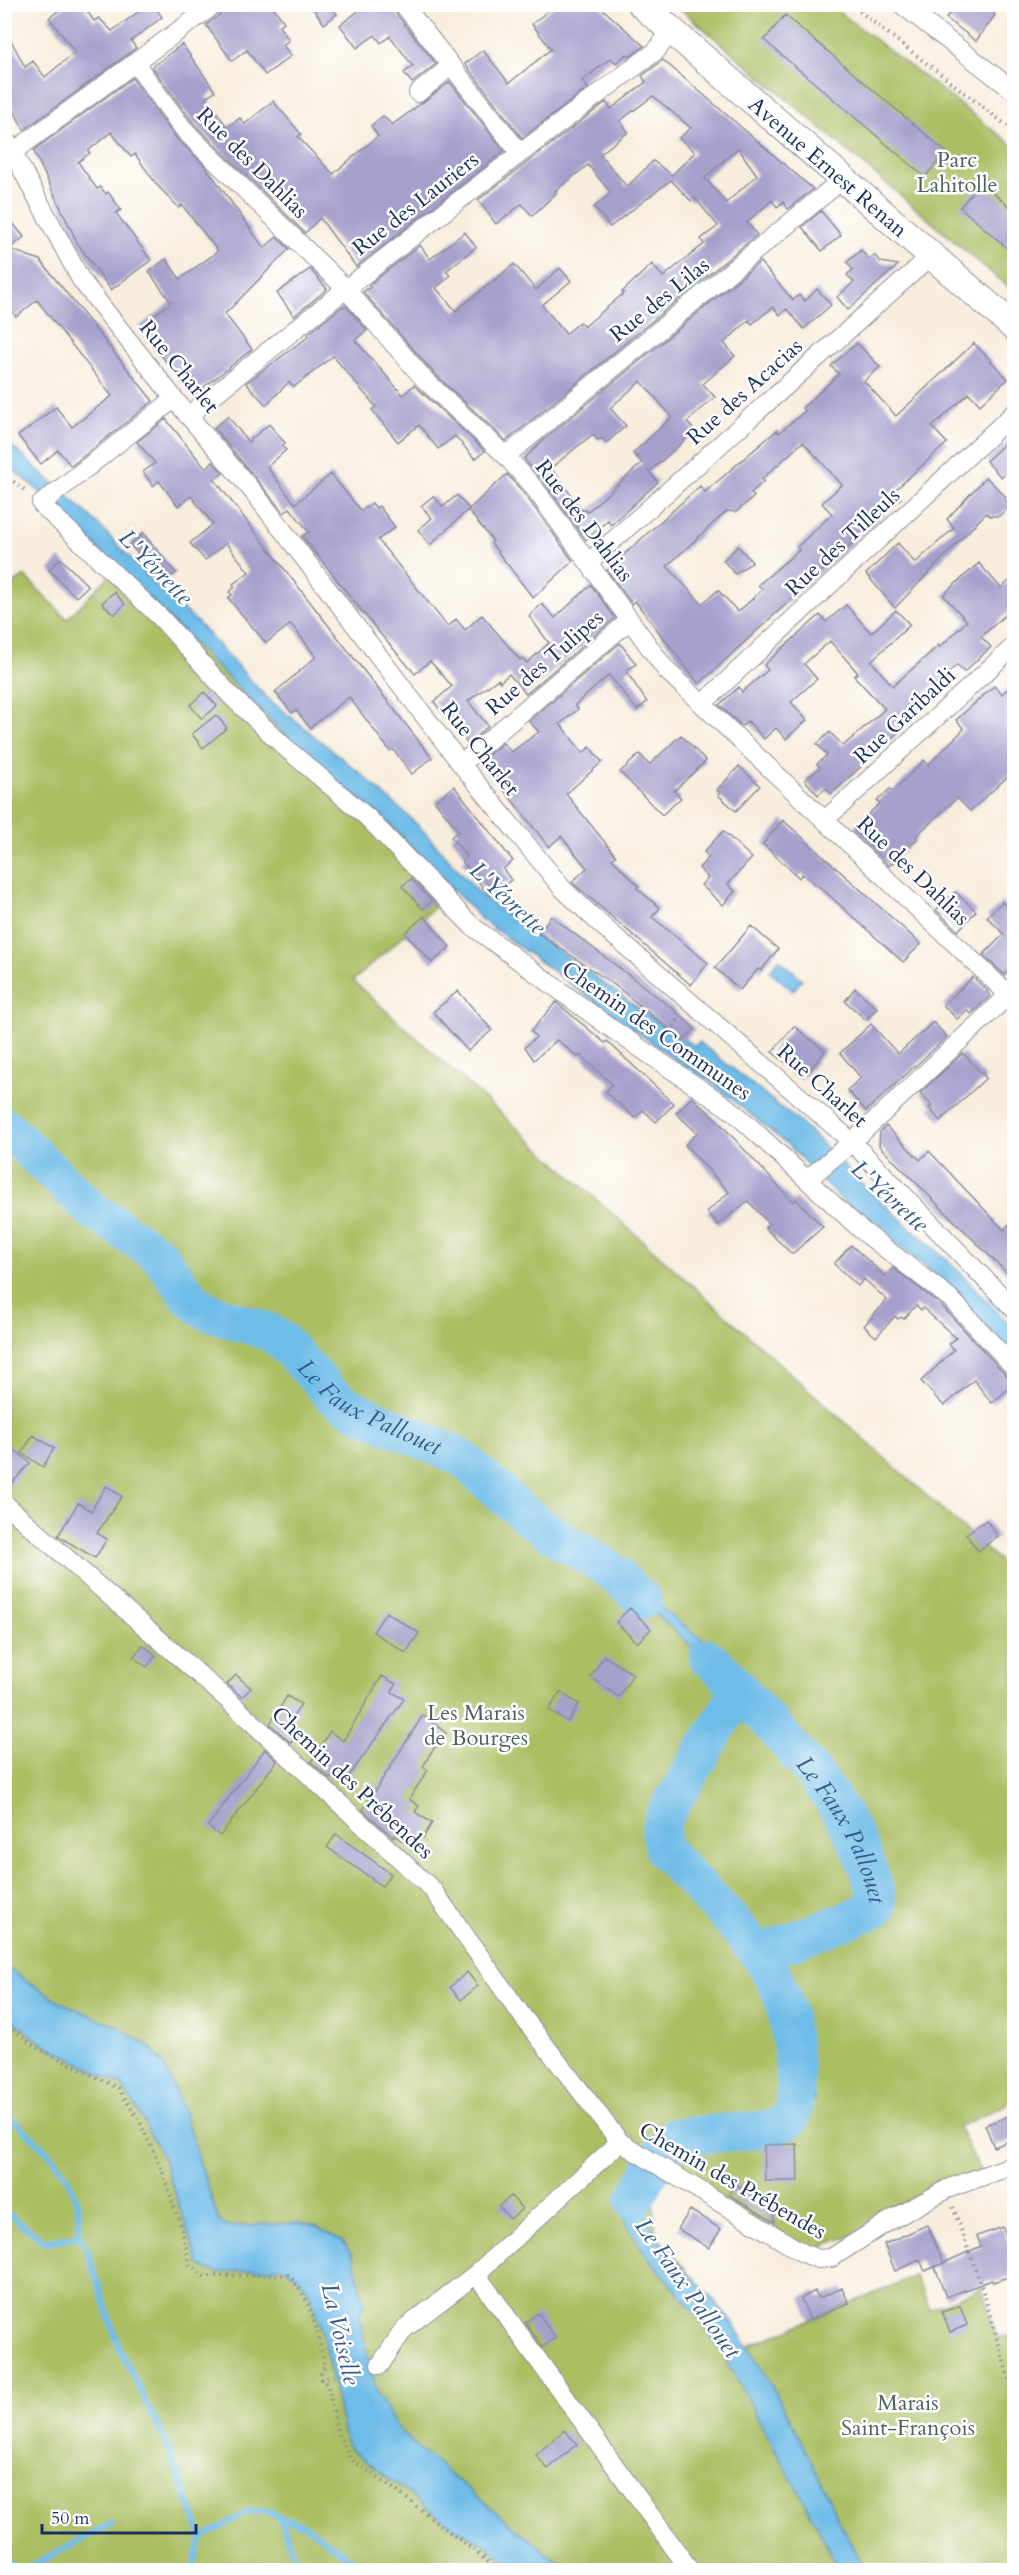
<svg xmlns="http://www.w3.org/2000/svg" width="1019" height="2575" font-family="Cardo,serif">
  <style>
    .green { fill: #aabe62; stroke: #627660; stroke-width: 1.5 }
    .water { fill: #6ebce8; stroke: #4476a3; stroke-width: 1.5 }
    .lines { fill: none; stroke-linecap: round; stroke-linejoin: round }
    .stream { stroke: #6ebce8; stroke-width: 6 }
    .river { stroke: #6ebce8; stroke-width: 38 }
    .building { fill: #a6a0cc; fill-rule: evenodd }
    .street-casing { stroke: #8a8e9d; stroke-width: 20 }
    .primary-casing { stroke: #8a8e9d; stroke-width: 29 }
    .path { stroke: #8a8e9d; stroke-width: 4; stroke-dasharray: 1.5 4.5; stroke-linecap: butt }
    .street { stroke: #fff; stroke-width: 18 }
    .primary { stroke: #fff; stroke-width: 27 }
    .labels { text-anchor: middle; stroke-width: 5; stroke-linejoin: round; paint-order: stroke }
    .park-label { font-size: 22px; fill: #4d615f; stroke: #fff }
    .street-label { font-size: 22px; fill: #1b2f5e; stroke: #fff }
    .water-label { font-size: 24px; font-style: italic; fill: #345987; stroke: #fff }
  </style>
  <rect width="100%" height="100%" fill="#fff"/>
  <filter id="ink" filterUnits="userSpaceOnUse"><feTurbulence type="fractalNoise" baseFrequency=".0167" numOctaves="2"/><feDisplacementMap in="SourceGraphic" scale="12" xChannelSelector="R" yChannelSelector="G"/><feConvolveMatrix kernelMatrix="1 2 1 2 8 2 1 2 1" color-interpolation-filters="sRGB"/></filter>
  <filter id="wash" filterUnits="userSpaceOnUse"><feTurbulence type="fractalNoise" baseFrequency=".008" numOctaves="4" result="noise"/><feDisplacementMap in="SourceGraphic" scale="24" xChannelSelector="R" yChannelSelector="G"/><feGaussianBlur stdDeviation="1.35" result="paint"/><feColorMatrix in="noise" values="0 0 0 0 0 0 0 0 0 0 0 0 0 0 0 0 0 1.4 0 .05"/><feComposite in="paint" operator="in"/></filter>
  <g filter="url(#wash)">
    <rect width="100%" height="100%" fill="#f8eddc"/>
    <path class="green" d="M676 5H830L1014 146V292Z
      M124 561 453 875V891L353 981 1014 1574V2101L958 2127 983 2176 886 2223 803 2253 661 2167 651 2182 656 2235 723 2311 747 2347 915 2276 930 2309 982 2288 996 2337 1014 2336V2570H5V589L25 576 67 619Z"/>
    <path class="water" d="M4 439 89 515 158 587 197 622 265 696 360 773 419 826 483 897 676 1035 695 1046 699 1042 803 1125 869 1191 953 1265 1014 1329V1358L956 1292 842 1200 788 1145 707 1079 679 1062 482 920 403 837 377 812 315 764 44 495 5 463Z
      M779 959 802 979 793 991 770 971Z
      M4 1109 97 1198 166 1248 199 1295 229 1307 269 1316 284 1326 340 1388 459 1444 518 1496 563 1530 598 1549 663 1610 720 1652 745 1678 794 1743 834 1789 853 1818 867 1845 887 1905 886 1914 776 1952 775 1956C793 2003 804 2052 815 2101L799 2102 785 2001 762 1954 787 1943 880 1908 867 1861 837 1800 746 1696 595 1558 524 1514 452 1451 339 1402 276 1335 198 1307 160 1257 86 1206 5 1124Z
      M4 1966 60 2002 119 2027 152 2049 164 2065 181 2105 219 2221 227 2226 300 2223 317 2227 343 2241 353 2256 364 2303 359 2317 377 2393 400 2431 417 2447 567 2570H517L485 2544 454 2528 352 2451 345 2441 320 2322 308 2290 300 2279 285 2267 217 2273 199 2265 163 2158 133 2102 121 2085 40 2042 5 2014Z
      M643 2156 661 2167C651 2183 638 2196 646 2216 661 2254 699 2280 723 2311 768 2371 805 2446 836 2514 844 2533 856 2551 865 2570H839C814 2518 786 2468 757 2417 740 2385 723 2352 702 2323 682 2294 629 2244 623 2211 621 2197 636 2169 643 2156Z"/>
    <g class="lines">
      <path class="stream" d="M4 2112C42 2146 87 2179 78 2236
        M4 2211 45 2242 78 2236 86 2247 120 2350 166 2442 202 2538 192 2570
        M280 2518 305 2525 365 2570
        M202 2538 248 2512 266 2511 280 2518 299 2570
        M4 2558 20 2570
        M23 2570 111 2524"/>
      <g class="river">
        <path id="s1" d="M4 1126 91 1209 159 1255 191 1299 207 1311 269 1332 281 1340 333 1396 352 1408 461 1458 523 1513 558 1538 609 1569 643 1600"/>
        <path id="s2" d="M708 1658 725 1673C779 1736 845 1795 871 1877 874 1887 878 1897 877 1908L873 1910 774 1948 761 1955"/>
        <path d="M634 2201 657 2159 674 2137 773 2129 791 2118C798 2092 795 2068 791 2041 788 2027 787 2010 782 1996 761 1942 703 1894 664 1851L660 1834 663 1818 740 1690"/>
      </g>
    </g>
    <g id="blocks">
      <path class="building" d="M67 4H82L94 21 99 18 112 31 138 12 133 4H153L162 17 131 41 136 48 24 130 4 91V27L25 67 33 61 45 77 75 52 49 18Z
        M226 4H271L284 22 279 26 289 40 283 45 291 56 265 75 247 50 232 61 206 25 222 13Z
        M310 4H329L337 14 324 24Z
        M368 4H392L394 11 436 64 412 83 404 73 413 66 390 36 381 43 375 35 357 48 340 25Z
        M556 4H597L644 46 629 57 627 54 616 63 611 58 582 81 588 88 522 138 465 64 483 50 509 83 551 49 532 24Z
        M957 4H982L995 15 976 41 946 18Z
        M785 15 946 152 925 177 764 40Z
        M182 44 215 91 206 97 227 127 240 118 245 124 273 101 301 134 298 137 333 174 378 136 371 126 383 116 392 125 450 82 504 151 356 267 320 218 305 233 194 124 152 67Z
        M663 60 813 189 788 209 783 202 777 207 772 200 747 222 757 235 506 441 433 372 363 292 370 287 369 285 420 245 430 259 465 232 476 247 446 271 450 276 436 288 456 311 514 264 536 290 560 268 571 281 542 305 566 334 580 322 584 327 624 293 622 292 652 264 663 277 704 244 701 239 718 226 695 198 691 201 671 180 610 227 594 207 611 193 588 165 555 191 556 193 532 216 522 204 496 224 478 200 606 102 611 109 646 82 642 76ZM653 96 691 128 679 138 695 152 672 175 653 161 627 187 600 154 628 132 620 121ZM738 148 757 175 726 203 705 178Z
        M132 78 176 138 206 167 264 248 277 237 289 249 225 314 252 349 193 396 139 327 171 302 149 272 166 259 180 279 218 251 182 205 179 208 157 185 135 154 131 157 111 132 88 151 90 153 78 162 97 189 100 187 106 194 108 192 121 210 116 213 151 260 111 290 78 244 35 154 34 150Z
        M981 182 1014 211V254L960 207Z
        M821 211 841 235 822 251 802 227Z
        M4 212 24 237 9 249 40 260 153 401 71 466 58 450 41 464 18 436 56 407 72 427 112 396 37 300 16 317 12 311 4 317Z
        M861 250 869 260 874 255 881 262 898 265 848 310 837 297 854 282 847 275 853 270 847 262Z
        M760 262 793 300 799 295 805 301 817 289 831 305 804 329 787 309 780 315 773 307 752 324 749 320 724 343 735 356 703 384 715 397 687 422 695 431 649 472 647 470 658 482 611 525 608 520 586 540 544 482 524 459 541 442ZM641 381 672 417 633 453 642 463 587 512 585 509 583 511 551 468 593 434 598 440 602 438 606 443 626 426 610 408Z
        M310 269 327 289 294 316 277 293Z
        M346 306 367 330 355 340 403 395 414 385 485 451 475 459 455 436 438 449 419 425 398 442 372 410 376 407 333 356 294 387 289 382 266 405 246 383 309 336 308 334 342 307Z
        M857 343 880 367 864 381 896 416 974 343 1008 379 980 405 969 393 932 427 947 443 894 491 901 498 699 684 635 601 632 604 607 570 700 486 705 492 777 430 779 433 805 411 802 408 839 374 831 366ZM803 442 842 485 822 503 832 514 797 547 799 550 758 585 763 589 738 612 718 590 702 604 667 566 727 511 736 512 754 497 751 493 764 481 762 479Z
        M228 416 248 442 269 424 285 443 282 446 286 450 267 467 295 504 331 474 361 511 372 503 376 508 379 506 395 527 378 540 448 627 456 619 465 630 482 615 520 660 522 658 527 663 549 643 529 616 542 604 555 618 591 585 615 618 526 694 509 674 500 682 498 679 468 701 488 726 468 744 434 702 452 686 430 661 415 674 378 631 302 536 309 532 290 508 284 513 214 428Z
        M166 419 205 468 213 462 223 473 214 479 432 758 412 774 393 749 390 751 349 697 310 728 296 710 292 713 275 692 316 657 291 624 266 643 228 598 232 595 229 592 235 587 233 584 249 572 226 543 205 560 190 543 213 524 191 496 178 506 159 481 153 486 143 472 155 463 137 442Z
        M1014 435V465L1001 477 986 461Z
        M507 474 526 496 573 561 533 598 491 543 493 541 468 510Z
        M986 477 1006 497 1004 499 1010 506 999 516H990L986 513 895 608 866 574 898 543 915 563 954 528 947 519Z
        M457 495 469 509 430 545 418 530 432 518 421 506 433 496 443 507Z
        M143 533 176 573 162 583 130 544Z
        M738 546 752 562 735 574 723 560Z
        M60 558 88 586 76 597 49 570Z
        M979 563 1001 588 1014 577V607L981 637 991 647 964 672 957 665 930 689 897 721 903 728 831 794 826 788 818 795 805 780 820 767 817 764 827 755 817 744 830 732 843 746 885 709 854 676 858 673 830 641 804 664 817 679 791 702 807 720 786 739 776 728 764 739 748 721 742 726 719 705 739 687 742 692 768 670 764 665 820 615 826 622 846 605 871 633 896 610 910 625 871 661 893 686 939 645 940 647 967 621 943 595Z
        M114 592 125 604 114 615 102 603Z
        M620 643 636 664 626 671 647 702 637 710 609 675 575 705 578 709 560 724 583 753 590 747 602 762 566 794 616 856 612 859 639 886 637 888 660 908 652 917 708 963 691 985 576 886 572 882 587 868 561 836 549 847 481 761 503 743 511 752 539 732 529 721Z
        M1014 682V771L970 811 957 798 916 836 917 839 889 866 853 829 880 803 877 801 890 789 893 791 924 760 928 765 964 729 956 720 994 686 1002 694Z
        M204 692 217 706 202 719 190 705Z
        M216 715 227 728 203 748 192 734Z
        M681 735 706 761 674 791 681 798 662 815 620 772 640 754 649 765Z
        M739 766 760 786 736 811 718 795 720 792 717 790Z
        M454 786 513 861 503 869 511 880 490 896 462 861 467 857 451 837 459 831 435 801Z
        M783 820 921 944 903 962 821 888 802 874 799 878 763 844Z
        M723 831 752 858 728 884 735 891 723 905 701 885 708 878 699 868 709 857 704 852Z
        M411 879 432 901 423 909 402 886Z
        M955 892 976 911 958 931 936 910Z
        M1002 902 1014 916V961L1005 975 983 955 1004 934 987 917Z
        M424 916 450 947 432 963 405 933Z
        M551 916 672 1008 695 1029 683 1041 616 986 538 933Z
        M751 926 778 949 761 971 758 969 740 990 715 968Z
        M973 977 988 991 987 992 990 996 971 1014 967 1010 957 1019 943 1005Z
        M855 988 877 1008 866 1020 845 1001Z
        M458 991 492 1030 468 1051 433 1012Z
        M556 1002 605 1043 607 1041 674 1104 656 1122 643 1110 635 1118 606 1092 612 1084 580 1055 578 1057 557 1040 534 1060 525 1047 536 1037 531 1031Z
        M933 1022 947 1037 866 1111 847 1090 861 1078 840 1053 871 1024 898 1054Z
        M794 1026 825 1051 804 1077 772 1052Z
        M963 1053 986 1078 940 1121 929 1108 932 1106 920 1093Z
        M692 1097 717 1120 793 1202 796 1199 823 1227 792 1254 765 1228 769 1224 748 1201 718 1225 707 1212 729 1192 685 1145 697 1133 676 1113Z
        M886 1126 920 1160 929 1151 1004 1230 1014 1218V1280L879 1146 880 1132Z
        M851 1245 885 1276 893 1268 942 1306 1006 1375 1014 1378V1384L992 1403 974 1380 944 1406 921 1381 954 1350 949 1344 956 1338 923 1308 921 1310 916 1305 904 1319 901 1317 898 1319 895 1316 876 1337 864 1326 887 1300 864 1279 858 1286 834 1264Z
        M33 1435 54 1448 43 1467 22 1453Z
        M4 1440 30 1463 4 1492Z
        M106 1486 122 1496 97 1533 107 1539 95 1558 58 1536 78 1503 91 1511Z
        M986 1520 998 1536 978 1551 966 1534Z
        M630 1608 651 1629 637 1643 616 1622Z
        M386 1612 419 1633 406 1653 373 1632Z
        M143 1645 156 1655 147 1667 133 1657Z
        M604 1656 633 1674 619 1697 591 1677Z
        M236 1675 251 1688 242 1697 227 1684Z
        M382 1676 396 1684 392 1692 404 1699 347 1779 337 1772 330 1779 311 1762 330 1731 343 1741Z
        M560 1692 579 1704 568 1722 549 1710Z
        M287 1696 301 1704 285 1730 294 1738 291 1743 270 1724Z
        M423 1715 446 1733 430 1754 423 1767 428 1770 409 1799 419 1806 415 1812 432 1823 423 1838 419 1836 412 1846 394 1835 393 1837 363 1810Z
        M265 1749 277 1761 220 1836 208 1826Z
        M336 1834 391 1874 382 1886 327 1847Z
        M467 1972 478 1986 461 2000 450 1987Z
        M1014 2114V2139L994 2147 985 2125Z
        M797 2144 798 2181H765L764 2145Z
        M735 2184 773 2205 774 2222 729 2195Z
        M511 2196 522 2209 510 2219 499 2206Z
        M690 2210 721 2229 709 2248 678 2229Z
        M927 2225 944 2263 925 2271 920 2260 895 2271 884 2244Z
        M1003 2227 1009 2244 1014 2242V2275L993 2282 992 2280 946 2297 935 2267 981 2246 977 2236Z
        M842 2288 849 2303 810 2320 801 2298 815 2291 819 2298Z
        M960 2306 967 2325 950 2332 942 2312Z
        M538 2313 555 2338 543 2347 525 2323Z
        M564 2430 577 2444 548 2469 536 2455Z"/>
    </g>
  </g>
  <g filter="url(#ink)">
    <use href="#blocks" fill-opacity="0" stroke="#8a8e9d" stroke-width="1.5"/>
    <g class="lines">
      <g class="street-casing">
        <path id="street" d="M403 4 519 152
          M901 4 1014 91
          M135 63 185 131 345 288 425 380 506 456 535 489 666 670 1009 995
          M418 93 451 66
          M4 136 81 280 180 406 255 494 461 764 563 889 598 922 852 1142 1014 1309
          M13 152 215 4
          M174 399 41 504 162 619 230 695 287 749 367 817 472 926 612 1029 734 1112 860 1229 950 1298 1014 1367
          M188 416C341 291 497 169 656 51L672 30
          M506 456 843 179
          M589 562 931 256
          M702 704 1014 413
          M461 764 630 620
          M826 819 1014 646
          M808 1179 852 1142 1014 990
          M4 1503 228 1700 432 1889 523 2017 620 2142 803 2253 818 2259 831 2258 886 2223 947 2189 1014 2165
          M476 2274 690 2570
          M380 2365 404 2329 476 2274 620 2142"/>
      </g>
      <g class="primary-casing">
        <g id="primary">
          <path id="s3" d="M641 4 1014 327"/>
        </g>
      </g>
      <path class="path" d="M850 4 1014 131
        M4 474 27 492
        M662 1040 680 1018
        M4 2022 36 2047 118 2088 140 2122 161 2168 181 2226 190 2265 204 2276 288 2275C313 2299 317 2333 325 2366L321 2371V2379L328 2386 338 2433 351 2459 398 2492 499 2570
        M953 2207 982 2288 1014 2396
        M321 2379 365 2369"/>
      <use href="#street" class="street"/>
      <use href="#primary" class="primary"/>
    </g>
  </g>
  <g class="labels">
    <g class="park-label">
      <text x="957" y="167">Parc<tspan x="957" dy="25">Lahitolle</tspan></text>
      <text x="476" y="1720">Les Marais<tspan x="476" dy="25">de Bourges</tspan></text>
      <text x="908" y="2410">Marais<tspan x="908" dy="25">Saint-François</tspan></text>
    </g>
    <g class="street-label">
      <text transform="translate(253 162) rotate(45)" y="8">Rue des Dahlias</text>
      <text dy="8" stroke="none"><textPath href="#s3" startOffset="248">Avenue Ernest Renan</textPath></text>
      <text transform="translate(415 203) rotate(-38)" y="8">Rue des Lauriers</text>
      <text transform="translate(659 299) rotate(-39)" y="8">Rue des Lilas</text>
      <text transform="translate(180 366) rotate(51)" y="8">Rue Charlet</text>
      <text transform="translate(744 391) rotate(-42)" y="8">Rue des Acacias</text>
      <text transform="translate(585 520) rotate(53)" y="8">Rue des Dahlias</text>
      <text transform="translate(842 541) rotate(-43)" y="8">Rue des Tilleuls</text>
      <text transform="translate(544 662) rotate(-41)" y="8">Rue des Tulipes</text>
      <text transform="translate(904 715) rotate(-43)" y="8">Rue Garibaldi</text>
      <text transform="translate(481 748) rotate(52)" y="8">Rue Charlet</text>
      <text transform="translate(914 870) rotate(44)" y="8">Rue des Dahlias</text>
      <text transform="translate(657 1030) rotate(35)" y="8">Chemin des Communes</text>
      <text transform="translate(823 1085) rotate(42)" y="8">Rue Charlet</text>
      <text transform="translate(353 1782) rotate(43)" y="8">Chemin des Prébendes</text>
      <text transform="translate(733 2180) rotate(30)" y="8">Chemin des Prébendes</text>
    </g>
    <g class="water-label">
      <text transform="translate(156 567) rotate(46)" y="8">L'Yévrette</text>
      <text transform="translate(508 898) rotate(43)" y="8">L'Yévrette</text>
      <text transform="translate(890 1196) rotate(42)" y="8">L'Yévrette</text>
      <text dy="8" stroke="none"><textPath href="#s1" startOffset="470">Le Faux Pallouet</textPath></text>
      <text dy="8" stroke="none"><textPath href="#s2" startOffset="220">Le Faux Pallouet</textPath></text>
      <text transform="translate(688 2288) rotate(55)" y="8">Le Faux Pallouet</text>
      <text transform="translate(341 2334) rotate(77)" y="8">La Voiselle</text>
    </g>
  </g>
  <rect width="1019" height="2575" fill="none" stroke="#fff" stroke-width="24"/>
  <path d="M42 2524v9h154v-9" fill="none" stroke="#1b2f5e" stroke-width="3"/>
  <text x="51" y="2524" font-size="18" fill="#1b2f5e" stroke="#ffffff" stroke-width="4.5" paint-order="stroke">50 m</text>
</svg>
